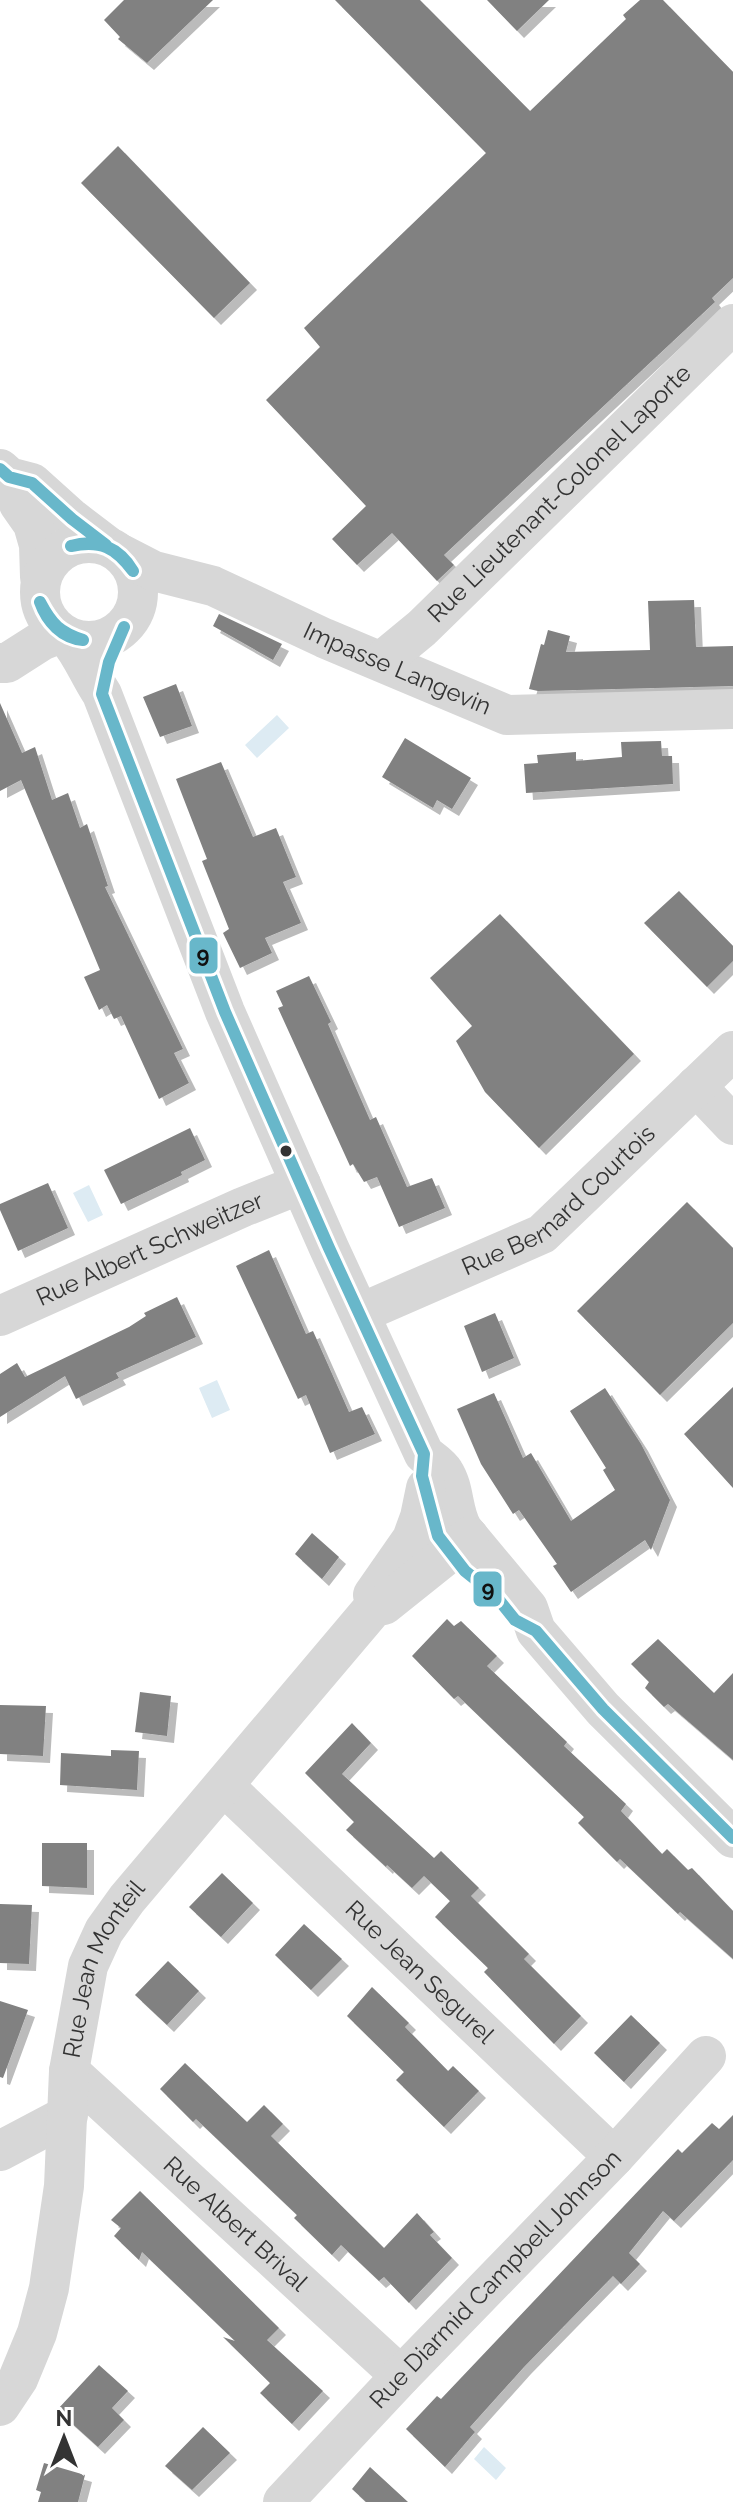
<svg xmlns="http://www.w3.org/2000/svg" width="733" height="2502" font-family="Raleway,sans-serif">
  <style>
    .water { fill: #ddebf3 }
    .building { fill: #818181; filter: url(#shadow) }
    .lines { fill: none; stroke-linecap: round; stroke-linejoin: round }
    .minor { stroke: #d7d7d7; stroke-width: 40 }
    .bus-1-casing { stroke: #fff; stroke-width: 18 }
    .bus-1 { stroke: #68b7ca; stroke-width: 12 }
    .bus-dot { fill: #333; stroke: #fff; stroke-width: 3 }
    .labels { text-anchor: middle; stroke-width: 8; stroke-linejoin: round; paint-order: stroke }
    .street-label { font-size: 24px; fill: #333; stroke: #fff }
    .line-badge { stroke: #fff; stroke-width: 3 }
    .pale-badge-label { font-size: 22px; text-anchor: middle; font-weight: bold; fill: #111 }
  </style>
  <defs>
    <filter id="shadow"><feDropShadow dx="7" dy="7" stdDeviation="0" flood-color="#0004"/></filter>
  </defs>
  <rect width="100%" height="100%" fill="#fff"/>
  <path class="water" d="M277 715 289 728 257 758 245 745Z
    M89 1185 103 1215 88 1222 73 1193Z
    M217 1380 230 1410 212 1418 199 1388Z
    M484 2447 506 2468 496 2480 474 2459Z"/>
  <path class="building" d="M124 0H213L147 63 118 39 120 37 104 20Z
    M335 0H420L530 111 626 19 623 15 640 0H663L733 72V278L712 298 715 302 444 555 454 565 437 581 392 533 357 565 332 539 366 506 266 400 320 347 304 328 486 153Z
    M487 0H549L517 31Z
    M118 146 250 283 214 318 81 183Z
    M694 600 696 647 733 646V686L538 691 529 689 541 644 544 645 548 630 570 636 566 652 650 650 648 601Z
    M219 614 282 644 273 660 213 626Z
    M176 684 192 726 160 737 143 697Z
    M0 703 22 753 35 747 52 800 68 793 80 828 87 824 108 886 105 887 183 1049 174 1053 189 1083 159 1099 121 1016 114 1019 107 1005 99 1010 84 977 100 970 21 780 0 791Z
    M405 738 471 778 452 809 437 800 433 808 382 777Z
    M661 741 662 756H672L673 784 526 793 524 764 538 763 537 755 576 752V761L622 757 621 742Z
    M221 762 253 837 276 828 296 877 283 882 301 923 265 938 272 953 240 968 223 933 229 929 202 861 207 859 176 779Z
    M679 891 733 946V961L707 987 644 923Z
    M500 914 634 1054 539 1148 485 1092 456 1041 472 1026 430 978Z
    M309 976 331 1022 328 1024 370 1120 376 1117 407 1187 432 1178 445 1208 399 1227 377 1177 364 1182 353 1164 350 1166 278 1008 283 1006 276 991Z
    M190 1128 205 1160 181 1172 182 1175 121 1204 104 1170Z
    M48 1183 68 1228 18 1251 0 1210V1204Z
    M687 1202 733 1248V1323L660 1395 577 1311Z
    M269 1250 306 1334 313 1331 349 1412 362 1407 375 1434 330 1453 306 1395 298 1399 236 1266Z
    M177 1297 196 1337 116 1373 119 1378 76 1399 65 1376 0 1417V1374L17 1363 25 1377 129 1327 146 1316 144 1313Z
    M495 1313 514 1358 482 1372 464 1326Z
    M733 1387V1488L684 1434Z
    M605 1388 641 1444 670 1500 651 1550 645 1540 571 1592 553 1566 557 1564 519 1510 513 1514 481 1464 457 1409 494 1393 523 1458 531 1453 571 1521 615 1490 603 1470 606 1468 570 1411Z
    M312 1533 339 1557 322 1579 295 1554Z
    M447 1619 454 1626 461 1621 497 1656 487 1666 567 1742 564 1746 626 1804 621 1811 662 1854 667 1849 688 1870 692 1868 733 1911V1959L680 1912 678 1914 620 1859 617 1862 578 1823 584 1817 458 1696 454 1699 412 1656Z
    M658 1639 714 1693 733 1673V1760L668 1704 664 1707 645 1688 649 1682 631 1664Z
    M140 1692 171 1696 167 1736 135 1732Z
    M0 1705 46 1706 43 1756 0 1754Z
    M352 1723 371 1743 342 1774 434 1858 441 1851 479 1888 471 1896 529 1954 524 1959 581 2016 554 2044 484 1972 488 1968 435 1917 450 1901 424 1876 412 1888 387 1865 386 1867 346 1830 354 1822 305 1773Z
    M111 1750 139 1751 137 1790 60 1785 61 1753 111 1756Z
    M42 1843H87V1888L42 1886Z
    M222 1873 253 1903 221 1937 189 1907Z
    M0 1904 32 1905 29 1964 0 1963Z
    M304 1924 342 1959 311 1990 275 1955Z
    M168 1961 199 1991 167 2025 135 1995Z
    M372 1987 409 2023 405 2027 448 2071 453 2066 479 2091 444 2127 396 2080 404 2072 347 2016Z
    M0 2001 28 2010 3 2078 0 2077Z
    M631 2015 660 2043 624 2082 594 2053Z
    M185 2063 247 2122 264 2105 283 2124 271 2136 384 2248 417 2213 434 2232 430 2235 452 2258 409 2303 384 2277 379 2281 341 2245 332 2255 294 2218 297 2215 196 2119 193 2122 160 2089Z
    M733 2115V2160L674 2221 663 2211 629 2253 640 2264 621 2284 613 2276 524 2367 470 2427 475 2432 445 2467 406 2429 437 2396 441 2399 678 2149 682 2153 712 2123 719 2129Z
    M140 2191 279 2328 267 2340 323 2391 292 2424 260 2393 270 2383 223 2337 235 2341 142 2252 139 2260 114 2236 121 2228 111 2220Z
    M99 2365 128 2391 112 2408 124 2420 98 2447 57 2410Z
    M203 2427 230 2453 192 2490 165 2466Z
    M44 2463 85 2475 78 2502H38L41 2492 36 2490Z
    M370 2467 408 2502H366L352 2489Z"/>
  <g class="lines">
    <g class="minor">
      <path d="M0 469 9 477 32 483 72 519 106 545"/>
      <path d="M9 477 19 504 33 524 39 545 40 577"/>
      <circle cx="89" cy="592" r="49"/>
      <path id="s1" d="M121 554 154 571 213 586 324 638 507 715 733 709"/>
      <path d="M67 637C82 654 89 675 102 694L225 1012 329 1248 424 1454C430 1459 440 1465 444 1472 455 1489 452 1512 463 1530L528 1608 536 1631 603 1709 733 1838"/>
      <path id="s2" d="M382 661 422 628 733 324"/>
      <path d="M0 663H7L43 640 61 633"/>
      <path d="M696 1086 733 1125"/>
      <path id="s3" d="M361 1313 542 1234 733 1051"/>
      <path id="s4" d="M0 1316 243 1207 301 1184"/>
      <path d="M373 1595 412 1539 420 1517 426 1488"/>
      <path id="s5" d="M224 1786 614 2157"/>
      <path id="s6" d="M69 2071 401 2376"/>
      <path d="M0 2151 68 2115"/>
      <path id="s7" d="M0 2406 18 2379 37 2333 49 2288 64 2186 69 2071 88 1966 104 1931 127 1899 374 1607 384 1605 469 1537"/>
      <path id="s8" d="M283 2502 401 2376 614 2157 706 2056"/>
    </g>
    <g class="bus-1-casing">
      <path id="bus-1" d="M0 469 9 477 32 483 72 519 106 545
        M71 546C98 538 119 548 133 571
        M71 546C101 540 115 547 133 571
        M40 602C52 625 60 632 83 640
        M40 602C47 622 62 638 83 640
        M124 627 109 662 102 694 225 1012 329 1248 424 1454 422 1476 438 1536 465 1571 495 1595 515 1620 536 1631 603 1709 733 1838"/>
    </g>
    <use href="#bus-1" class="bus-1"/>
  </g>
  <circle class="bus-dot" cx="286" cy="1151" r="7"/>
  <g class="labels">
    <g class="street-label">
      <text dy="8" stroke="none"><textPath href="#s2" startOffset="244">Rue Lieutenant-Colonel Laporte</textPath></text>
      <text dy="8" stroke="none"><textPath href="#s1" startOffset="300">Impasse Langevin</textPath></text>
      <text dy="8" stroke="none"><textPath href="#s3" startOffset="230">Rue Bernard Courtois</textPath></text>
      <text dy="8" stroke="none"><textPath href="#s4" startOffset="164">Rue Albert Schweitzer</textPath></text>
      <text dy="8" stroke="none"><textPath href="#s7" startOffset="456">Rue Jean Monteil</textPath></text>
      <text dy="8" stroke="none"><textPath href="#s5" startOffset="270">Rue Jean Segurel</textPath></text>
      <text dy="8" stroke="none"><textPath href="#s6" startOffset="226">Rue Albert Brival</textPath></text>
      <text dy="8" stroke="none"><textPath href="#s8" startOffset="308">Rue Diarmid Campbell Johnson</textPath></text>
    </g>
  </g>
  <g class="line-badge">
    <rect x="188" y="936" width="31" height="39" rx="8" fill="#68b7ca"/>
    <rect x="472" y="1570" width="31" height="38" rx="8" fill="#68b7ca"/>
  </g>
  <g class="pale-badge-label">
    <text x="203" y="963">9</text>
    <text x="488" y="1597">9</text>
  </g>
  <g transform="translate(64 2438)" stroke="#ffffff" stroke-width="6" paint-order="stroke">
  <path d="M0-6L14 30L0 20L-14 30Z" fill="#333333"/>
  <text y="-12" font-size="22" font-weight="bold" text-anchor="middle" fill="#333333">N</text>
  </g>
</svg>
